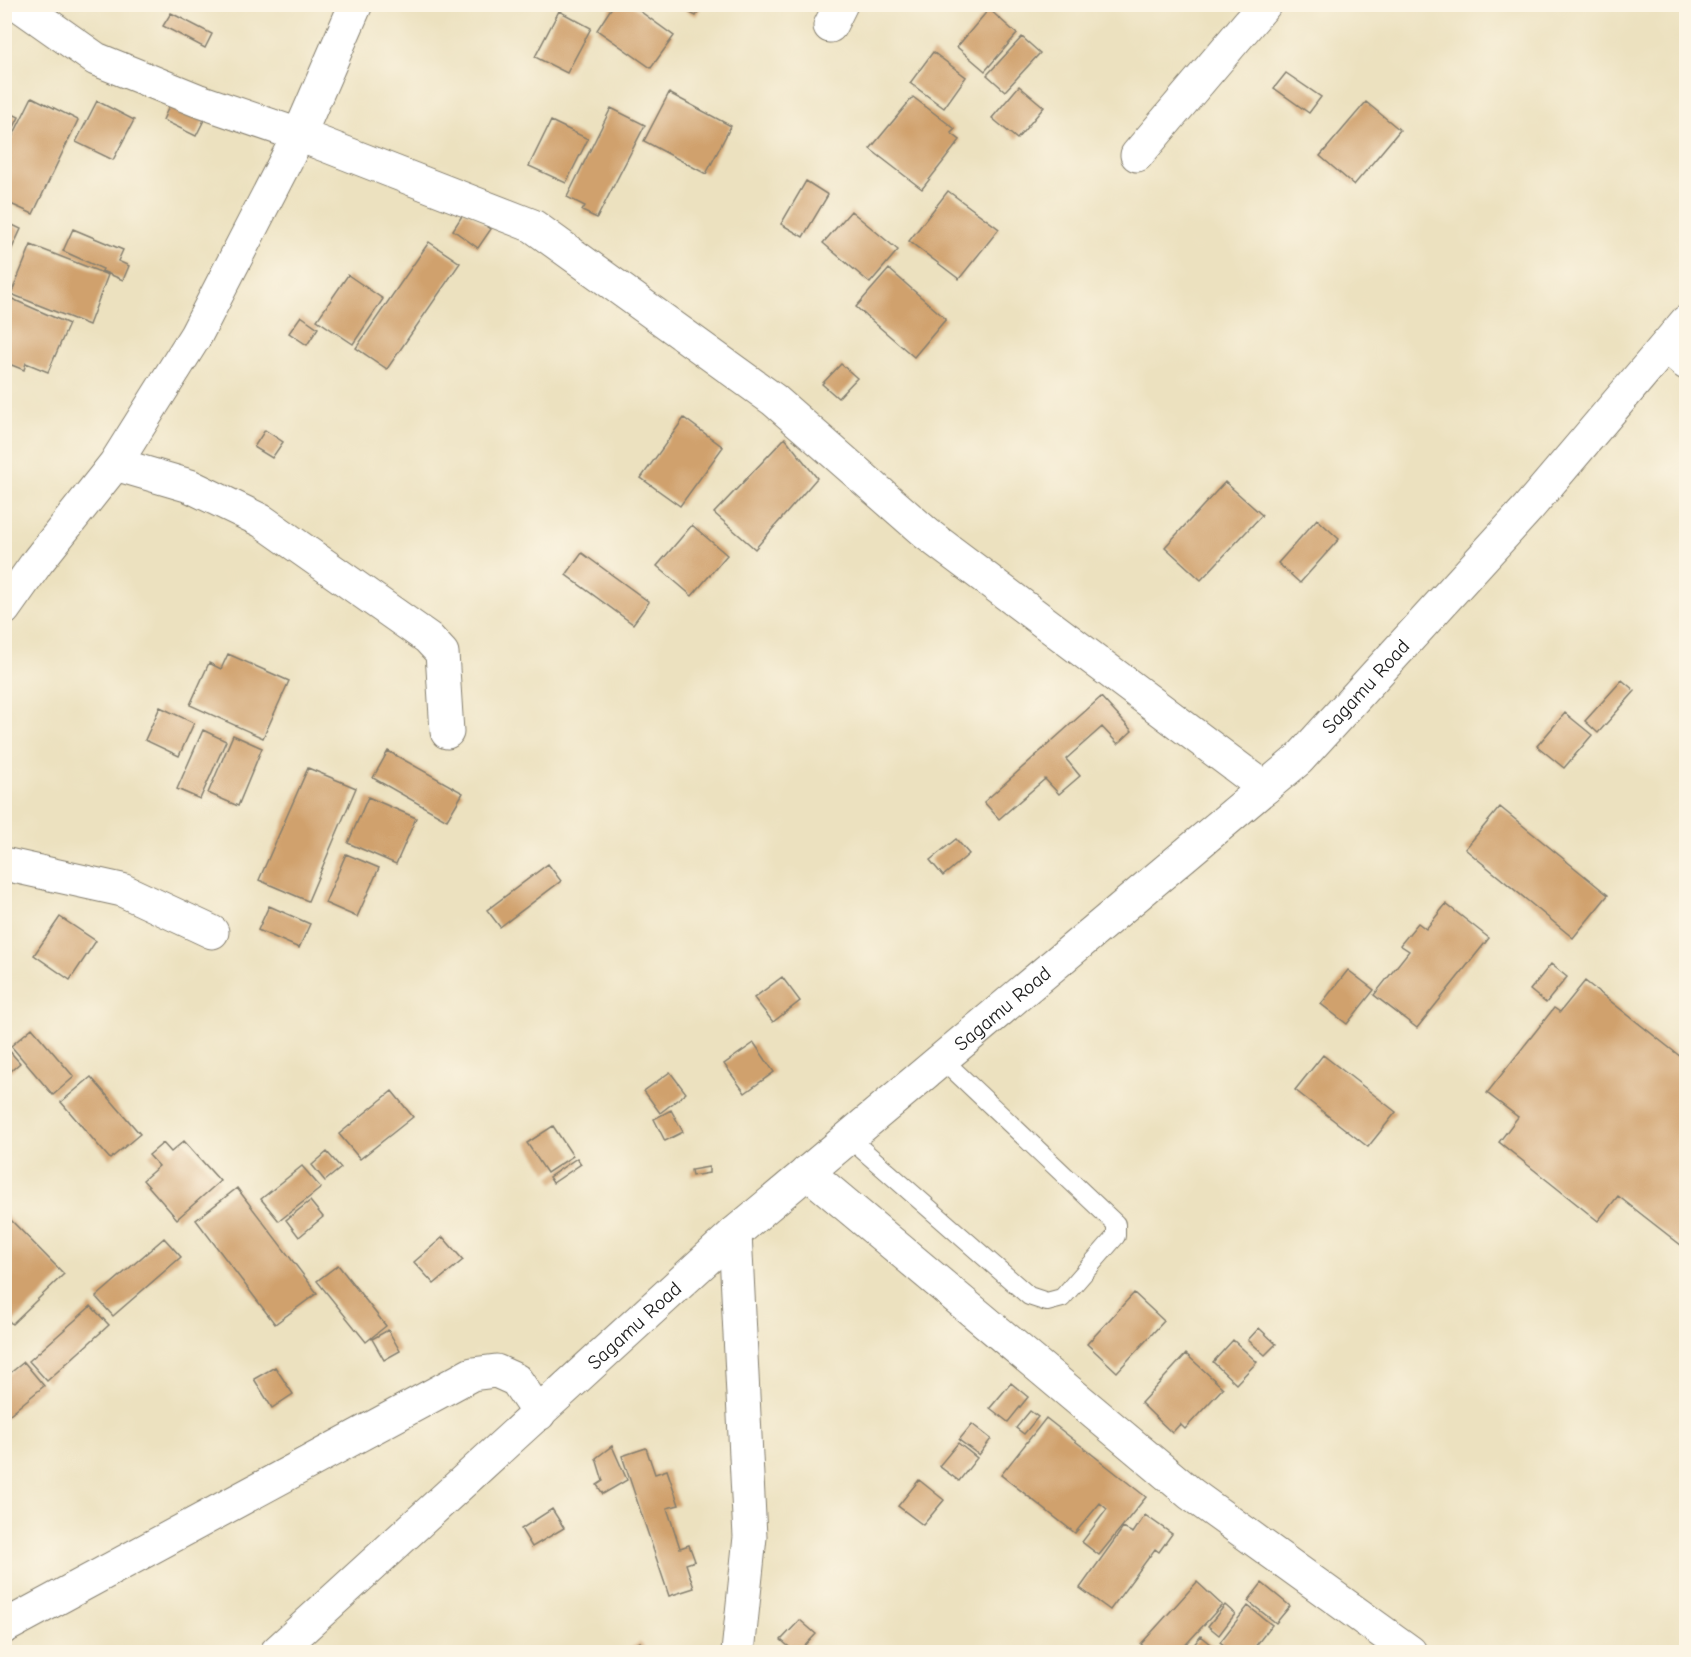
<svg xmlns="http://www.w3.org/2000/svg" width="1691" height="1657" font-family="'Comic Neue',sans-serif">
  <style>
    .building { fill: #d0a16d }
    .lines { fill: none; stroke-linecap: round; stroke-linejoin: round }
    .lane-casing { stroke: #847e6e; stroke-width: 20 }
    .street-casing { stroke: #847e6e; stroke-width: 35 }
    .highway-casing { stroke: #847e6e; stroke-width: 35 }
    .lane { stroke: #fff; stroke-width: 18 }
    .street { stroke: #fff; stroke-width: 33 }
    .highway { stroke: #fff; stroke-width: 33 }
    .labels { text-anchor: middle; stroke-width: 4.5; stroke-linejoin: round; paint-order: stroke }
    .street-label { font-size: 20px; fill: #1c1c1c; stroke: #fcf5e5 }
  </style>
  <rect width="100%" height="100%" fill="#fcf5e5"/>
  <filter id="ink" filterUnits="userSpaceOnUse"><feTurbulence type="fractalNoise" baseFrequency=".0167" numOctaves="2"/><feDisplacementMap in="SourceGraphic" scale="12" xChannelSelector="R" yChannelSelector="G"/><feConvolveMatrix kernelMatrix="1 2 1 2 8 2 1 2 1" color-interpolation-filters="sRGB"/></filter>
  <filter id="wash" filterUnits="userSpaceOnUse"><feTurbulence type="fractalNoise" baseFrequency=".008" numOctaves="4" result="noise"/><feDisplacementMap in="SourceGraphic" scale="24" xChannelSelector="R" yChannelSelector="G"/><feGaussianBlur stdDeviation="1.35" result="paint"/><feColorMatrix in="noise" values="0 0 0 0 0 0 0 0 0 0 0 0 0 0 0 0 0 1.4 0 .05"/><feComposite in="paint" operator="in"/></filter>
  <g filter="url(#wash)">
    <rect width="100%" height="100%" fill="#ece1bf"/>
    <g id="blocks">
      <path class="building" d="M614 4H630L674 36 651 68 597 30Z
        M675 5H702L696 16Z
        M989 9 1017 34 985 71 957 47Z
        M559 11 591 28 567 73 535 57Z
        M171 13 212 34 205 48 163 26Z
        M1022 37 1040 53 1005 91 987 75Z
        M933 52 966 77 944 108 910 83Z
        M1286 73 1321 97 1309 113 1274 88Z
        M1019 86 1044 107 1017 139 992 118Z
        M669 93 731 126 706 174 644 141Z
        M32 97 78 120 33 214 4 201V154Z
        M913 97 955 129 951 133 960 140 922 189 870 149Z
        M97 101 134 120 113 160 76 142Z
        M1366 102 1400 130 1354 185 1320 156Z
        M170 104 204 120 196 136 163 120Z
        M611 108 645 125 597 218 582 211 585 206 567 197Z
        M4 110 19 117 4 147Z
        M551 121 588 139 566 183 529 166Z
        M806 181 828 195 803 237 781 224Z
        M948 191 999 229 959 279 909 241Z
        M465 211 491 229 478 248 453 230Z
        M851 211 898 250 870 283 823 243Z
        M4 221 21 229 8 257 4 255Z
        M73 229 123 250 118 261 129 266 123 280 102 271 103 269 63 251Z
        M429 242 460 263 387 369 356 348Z
        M31 245 108 275 89 325 11 294Z
        M889 269 946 319 914 357 856 307Z
        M348 275 383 299 353 344 317 320Z
        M10 298 69 324 48 372 26 363 24 370 4 362V311Z
        M301 316 318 328 307 345 289 333Z
        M841 364 857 378 838 398 822 384Z
        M684 418 723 447 680 506 641 478Z
        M265 430 283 442 272 458 254 447Z
        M785 438 817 478 755 549 714 513Z
        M1225 482 1262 515 1201 580 1165 547Z
        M1317 519 1339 539 1300 583 1278 563Z
        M692 525 727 555 692 596 657 566Z
        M582 553 649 602 633 624 566 575Z
        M228 654 289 681 263 738 190 705 209 663 221 669Z
        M1622 680 1635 691 1598 733 1585 721Z
        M1101 697 1132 731 1118 744 1102 727 1066 759 1080 776 1059 794 1045 779 999 819 984 802Z
        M160 707 194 723 179 756 145 740Z
        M1565 713 1592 735 1564 768 1537 746Z
        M203 730 226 741 200 799 177 789Z
        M233 735 262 748 238 806 208 793Z
        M388 751 463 793 447 820 373 778Z
        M308 768 356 788 308 901 259 880Z
        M368 797 416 818 396 864 348 843Z
        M1500 807 1608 895 1573 938 1465 849Z
        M956 839 969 854 943 876 930 860Z
        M346 854 379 868 357 917 325 903Z
        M548 864 561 881 500 927 487 910Z
        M1446 904 1489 938 1417 1028 1374 995 1409 951 1400 945 1418 923 1426 929Z
        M269 906 310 924 299 948 258 930Z
        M60 917 96 941 70 980 34 955Z
        M1551 964 1567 977 1546 1003 1530 990Z
        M1348 970 1374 990 1347 1024 1321 1004Z
        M782 977 800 1001 773 1022 754 998Z
        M1585 981 1686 1061V1249L1618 1196 1598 1221 1499 1142 1518 1117 1487 1093 1554 1008 1560 1012Z
        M32 1028 74 1077 53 1095 11 1046Z
        M754 1043 774 1072 745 1093 724 1064Z
        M6 1047 20 1063 4 1077V1048Z
        M1323 1055 1396 1112 1368 1147 1295 1090Z
        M670 1072 686 1093 660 1113 644 1091Z
        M91 1077 140 1134 110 1159 61 1102Z
        M392 1091 413 1117 360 1159 339 1134Z
        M671 1110 683 1132 665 1141 654 1119Z
        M553 1126 573 1156 547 1173 527 1143Z
        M184 1141 220 1181 177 1219 143 1180 159 1166 149 1155 163 1143 171 1152Z
        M327 1152 341 1168 325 1181 312 1165Z
        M577 1158 581 1164 553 1183 549 1177Z
        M302 1166 321 1188 279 1221 261 1199Z
        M709 1167V1173L692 1176 691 1170Z
        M237 1188 317 1293 275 1324 196 1220Z
        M310 1201 323 1217 299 1237 286 1220Z
        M4 1213 64 1274 12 1324 4 1316Z
        M443 1237 463 1260 434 1284 414 1262Z
        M164 1238 181 1257 113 1316 96 1297Z
        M338 1265 386 1326 366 1342 317 1281Z
        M1134 1293 1164 1321 1117 1372 1087 1344Z
        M91 1306 109 1325 47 1381 29 1361Z
        M1259 1328 1276 1344 1265 1355 1248 1340Z
        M388 1330 400 1351 384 1360 372 1339Z
        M1233 1340 1257 1362 1236 1384 1213 1362Z
        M1186 1354 1223 1388 1185 1429 1180 1424 1172 1433 1141 1403Z
        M24 1362 44 1386 4 1419V1378Z
        M275 1367 293 1394 272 1408 254 1379Z
        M1011 1383 1028 1397 1008 1422 990 1408Z
        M1030 1411 1038 1417 1024 1434 1016 1428Z
        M1046 1418 1146 1497 1099 1555 1082 1542 1107 1509 1100 1503 1075 1533 1001 1475Z
        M972 1424 991 1439 979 1455 959 1440Z
        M958 1443 977 1458 959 1481 939 1466Z
        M612 1446 627 1480 603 1494 597 1485 603 1481 596 1458Z
        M646 1448 655 1474 667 1470 679 1505 667 1508 680 1548 689 1545 695 1561 686 1564 694 1588 669 1596 622 1456Z
        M919 1480 944 1500 923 1525 898 1506Z
        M552 1509 564 1528 532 1547 521 1529Z
        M1145 1515 1172 1534 1159 1552 1155 1549 1110 1610 1080 1588 1123 1528 1133 1533Z
        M1197 1582 1222 1605 1179 1652H1150L1141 1644Z
        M1262 1583 1290 1606 1276 1623 1248 1601Z
        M1225 1605 1235 1614 1219 1635 1208 1626Z
        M1248 1606 1272 1625 1251 1652H1233L1220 1642Z
        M800 1620 816 1634 799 1652H795L781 1640Z
        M1201 1636 1221 1652H1188Z
        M640 1642 648 1652H625Z"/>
    </g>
  </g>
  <g filter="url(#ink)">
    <use href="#blocks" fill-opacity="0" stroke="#847e6e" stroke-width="1.5"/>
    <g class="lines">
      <g class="lane-casing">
        <path id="lane" d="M849 1138 1029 1296 1047 1302 1062 1298 1116 1236V1224L942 1059"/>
      </g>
      <g class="street-casing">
        <path id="street" d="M18 4 96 59 197 100 299 135 533 226 774 400 927 534 1265 788
          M830 26 841 4
          M1137 155 1265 4
          M1666 346 1686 363
          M115 464 190 486 262 521 428 638 442 653 447 732
          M4 609 38 561 115 464 196 335 299 135 356 4
          M4 864 122 890 212 932
          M807 1172 1191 1494 1410 1652
          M735 1233 750 1537 738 1652
          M4 1627 472 1374 496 1371 516 1380 539 1414"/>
      </g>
      <g class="highway-casing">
        <g id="highway">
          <path id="s1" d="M277 1652 735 1233 1299 759 1528 508 1686 322"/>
        </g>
      </g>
      <use href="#lane" class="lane"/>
      <use href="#street" class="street"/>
      <use href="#highway" class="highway"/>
    </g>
  </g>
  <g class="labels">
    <g class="street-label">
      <text dy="7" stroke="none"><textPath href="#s1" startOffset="1456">Sagamu Road</textPath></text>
      <text dy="7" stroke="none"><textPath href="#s1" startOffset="970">Sagamu Road</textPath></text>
      <text dy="7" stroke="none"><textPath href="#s1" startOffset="484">Sagamu Road</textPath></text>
    </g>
  </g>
  <rect width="1691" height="1657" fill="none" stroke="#fcf5e5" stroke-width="24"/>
</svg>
